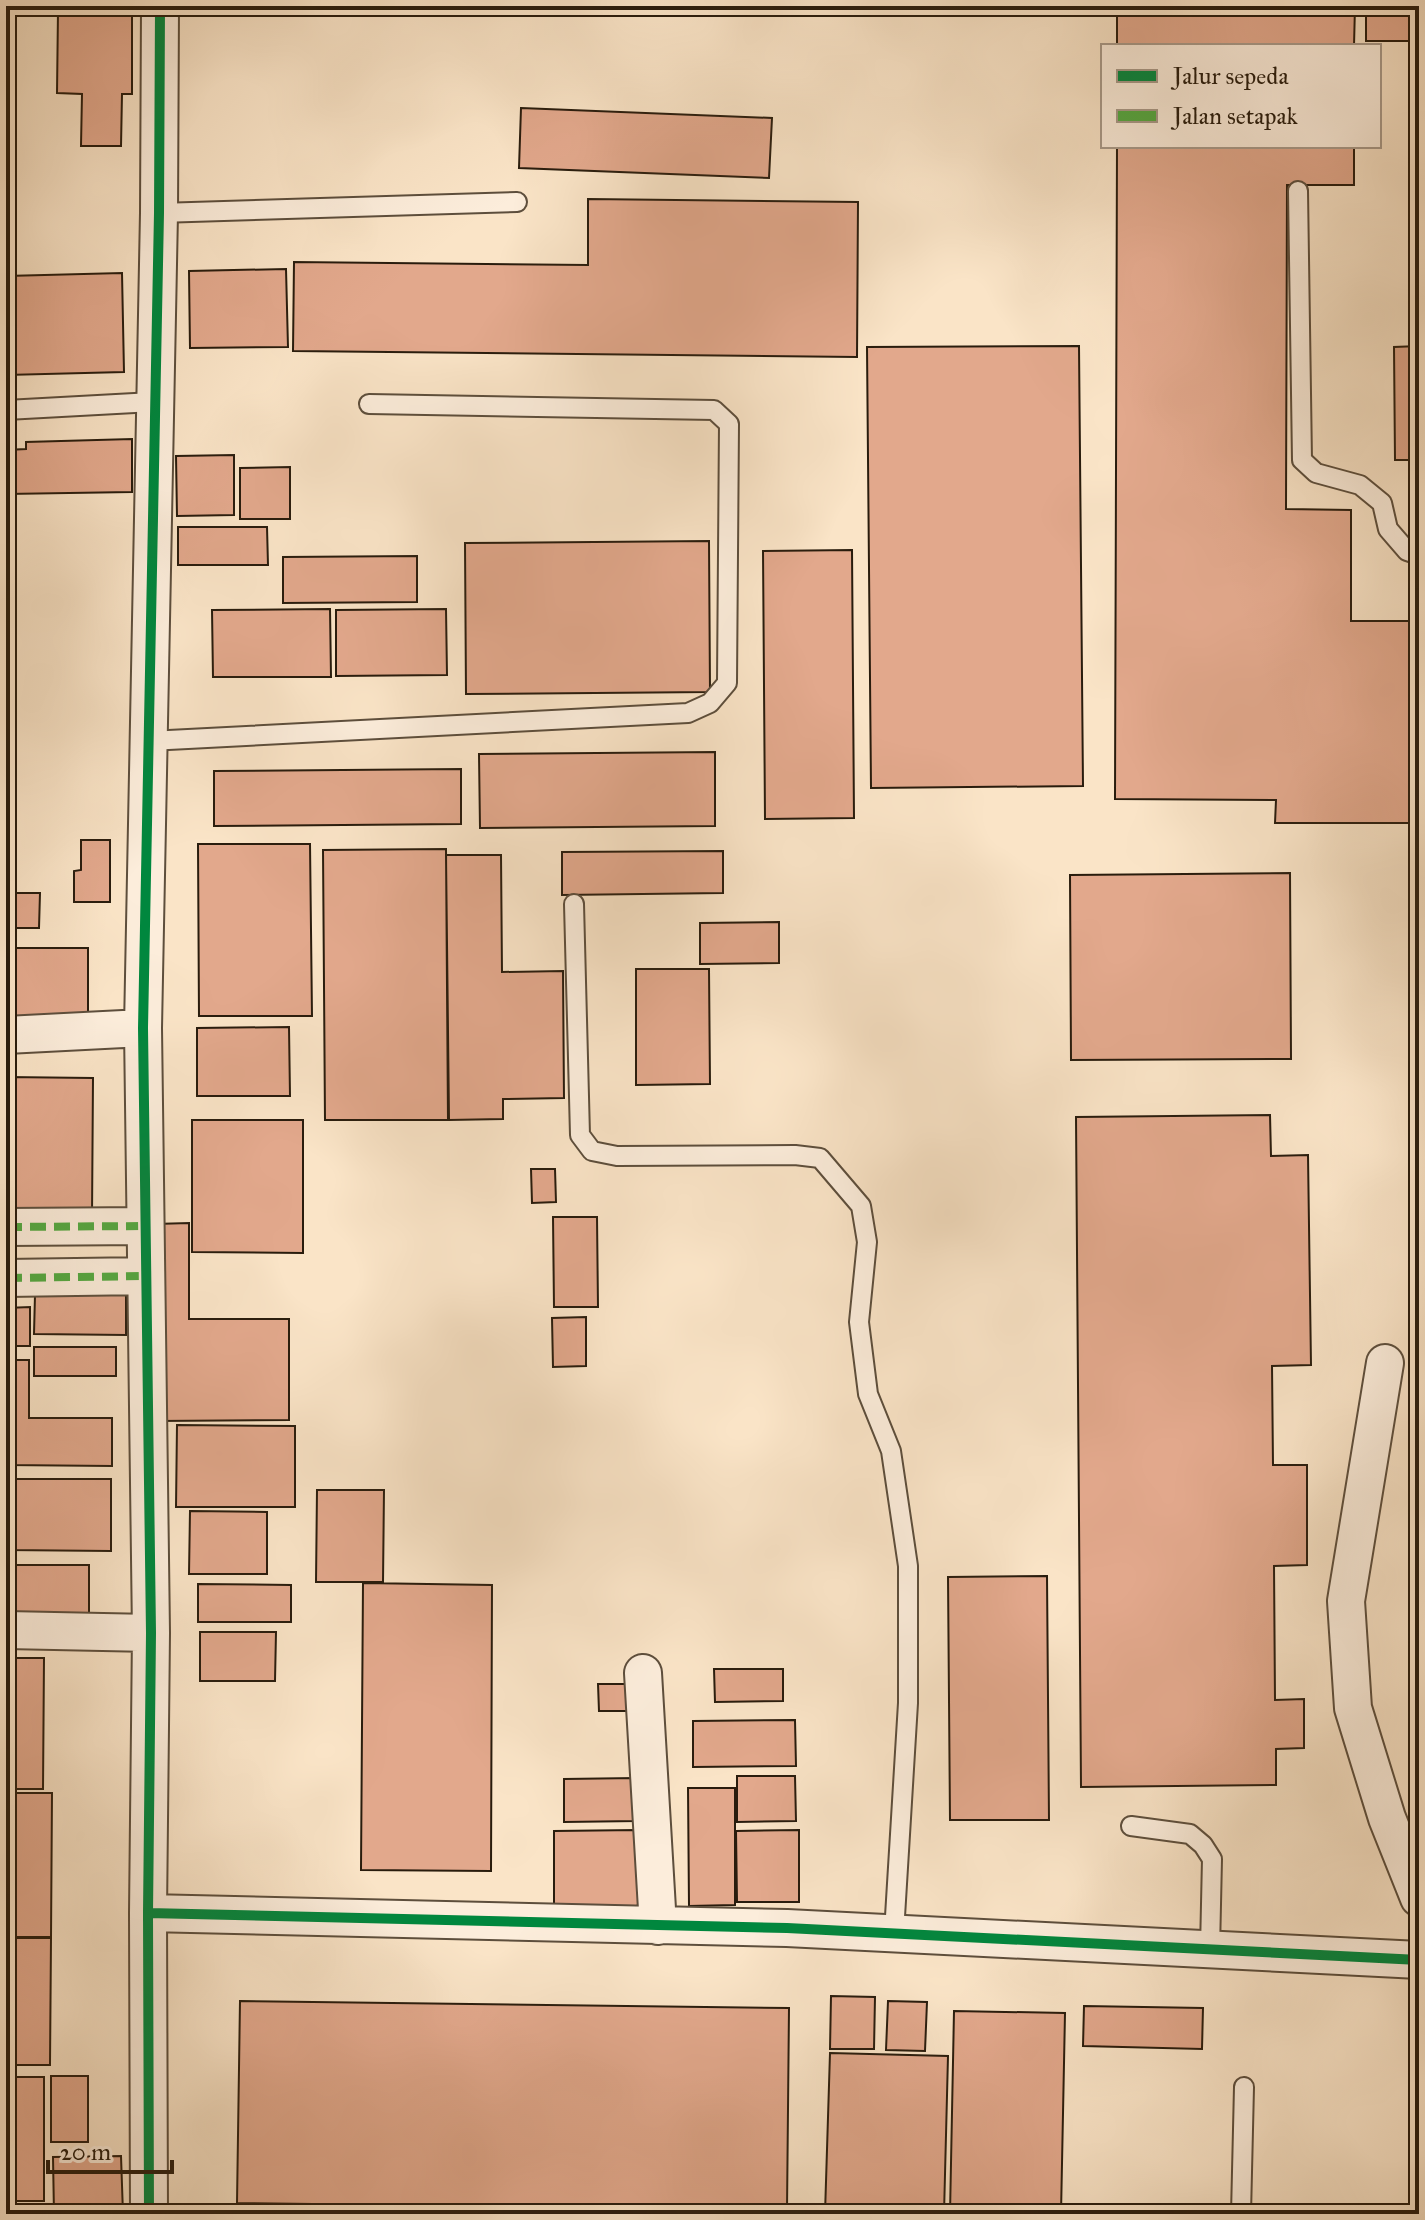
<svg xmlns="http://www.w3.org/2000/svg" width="1425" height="2220" font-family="'IM FELL Great Primer',serif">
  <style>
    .building { fill: #e2a88c; stroke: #291c0d; stroke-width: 2 }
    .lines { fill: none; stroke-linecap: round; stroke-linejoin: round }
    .lane-casing { stroke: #5d4e3c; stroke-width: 22 }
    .street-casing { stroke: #5d4e3c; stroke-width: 40 }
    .lane { stroke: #fceddb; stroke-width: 18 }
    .street { stroke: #fceddb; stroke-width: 36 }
    .quiet { stroke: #53a941; stroke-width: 8; stroke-dasharray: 16 8; stroke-linecap: butt }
    .cycleway-casing { stroke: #fceddb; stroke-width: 15 }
    .cycleway { stroke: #00873e; stroke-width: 10 }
  </style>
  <rect width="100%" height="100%" fill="#fae4c7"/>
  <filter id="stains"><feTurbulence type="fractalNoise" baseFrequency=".0025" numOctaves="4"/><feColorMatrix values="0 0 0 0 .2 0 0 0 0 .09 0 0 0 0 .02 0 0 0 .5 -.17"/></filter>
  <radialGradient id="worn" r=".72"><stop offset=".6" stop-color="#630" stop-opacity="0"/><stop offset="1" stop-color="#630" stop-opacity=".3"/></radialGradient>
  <path class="building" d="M1117 6H1355L1354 46H1117Z
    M1366 6H1419V41H1366Z
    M58 11H132V94H122L121 146H81L82 94 57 93Z
    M521 108 772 118 769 178 519 168Z
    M1117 146H1354V185H1287L1286 509 1351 510V621H1419V823H1275L1276 800 1115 799Z
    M588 199 858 202 857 357 293 351 294 262 588 265Z
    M286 269 288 347 190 348 189 271Z
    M122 273 124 372 6 375V276Z
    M1079 346 1083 786 871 788 867 347Z
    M1419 346V460H1395L1394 347Z
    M132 439V492L6 494V450L26 449V442Z
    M234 455V515L177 516 176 456Z
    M290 467V519H240V468Z
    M178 527H267L268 565H178Z
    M709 541 710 692 466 694 465 543Z
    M852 550 854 818 765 819 763 551Z
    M417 556V602L283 603V557Z
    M330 609 331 677H213L212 610Z
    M446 609 447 675 336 676V610Z
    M715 752V826L480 828 479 754Z
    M461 769V824L214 826V771Z
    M81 840H110V902H74V871L81 870Z
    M198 844H310L312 1016H199Z
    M446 849 448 1120H325L323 850Z
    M723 851V893L562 895V852Z
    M446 855H501L502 972 563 971 564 1098 503 1099V1119L449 1120Z
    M1290 873 1291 1059 1071 1060 1070 875Z
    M6 893H40L39 928H6Z
    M779 922V963L700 964V923Z
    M6 948H88V1024L6 1023Z
    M636 969H709L710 1084 636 1085Z
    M289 1027 290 1096H197V1028Z
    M6 1077 93 1078 92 1216H6Z
    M1270 1115 1271 1156 1308 1155 1311 1365 1272 1366 1273 1465H1307V1565L1274 1566 1275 1700 1304 1699V1748L1276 1749V1785L1081 1787 1076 1117Z
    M192 1120H303V1253L192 1252Z
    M531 1169H555L556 1202 532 1203Z
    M553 1217H597L598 1307H554Z
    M189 1223V1319H289V1420L156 1421 155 1224Z
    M35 1295H126V1335L34 1334Z
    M30 1307V1346H6V1308Z
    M586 1317V1366L553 1367 552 1318Z
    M34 1347H116V1376H34Z
    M6 1360H29V1418H112V1466L6 1465Z
    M177 1425 295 1426V1507H176Z
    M6 1479H111V1551L6 1550Z
    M317 1490H384L383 1582H316Z
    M190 1511 267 1512V1574H189Z
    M6 1565H89V1615L6 1614Z
    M1047 1576 1049 1820H950L948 1577Z
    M363 1583 492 1585 491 1871 361 1870Z
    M198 1584 291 1585V1622H198Z
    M200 1632H276L275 1681H200Z
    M6 1658H44L43 1789H6Z
    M714 1669H783V1701L715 1702Z
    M598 1684H636V1711H599Z
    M795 1720 796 1766 693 1767V1721Z
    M737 1776H795L796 1821 737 1822Z
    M636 1778 637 1821 564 1822V1779Z
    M688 1788H735V1905L689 1906Z
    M6 1793H52L51 1937H6Z
    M638 1830V1906L554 1907V1831Z
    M799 1830V1902H737L736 1831Z
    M6 1938H51L50 2065H6Z
    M831 1996 875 1997 874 2049H830Z
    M240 2001 789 2008 787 2210 237 2203Z
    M888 2001 927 2002 925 2051 886 2050Z
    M1084 2006 1203 2008 1202 2049 1083 2046Z
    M954 2011 1065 2013 1061 2214H950Z
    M830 2053 948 2056 944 2214H825Z
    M51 2076H88V2142H51Z
    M6 2077H44V2201H6Z
    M121 2156 123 2214H54L53 2157Z"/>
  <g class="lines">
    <g class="lane-casing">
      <path id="lane" d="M1298 191 1302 460 1316 473 1360 485 1382 503 1388 529 1407 551 1419 555
        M159 213 517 202
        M6 410 153 402
        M149 741 688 713 710 703 727 683 729 424 714 410 369 404
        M574 904 580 1135 592 1151 617 1156 795 1155 820 1158 861 1206 867 1242 859 1322 868 1394 891 1451 908 1566V1703L894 1933
        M1131 1826 1190 1834 1203 1845 1212 1859 1210 1949
        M1241 2214 1244 2087"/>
    </g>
    <g class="street-casing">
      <path id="street" d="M6 1035 143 1028
        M6 1227 145 1226
        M6 1278 146 1276
        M1385 1363 1346 1601 1353 1708 1387 1818 1419 1898
        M6 1630 151 1633
        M643 1673 658 1926
        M148 1913 787 1928 1419 1960
        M149 2214 148 1913 151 1633 143 1028 159 213 160 6"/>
    </g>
    <use href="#lane" class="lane"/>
    <use href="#street" class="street"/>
    <path class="quiet" d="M6 1227 145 1226
      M6 1278 146 1276"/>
    <g class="cycleway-casing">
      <path id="cycleway" d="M148 1913 787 1928 1419 1960
        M149 2214 148 1913 151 1633 143 1028 159 213 160 6"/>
    </g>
    <use href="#cycleway" class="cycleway"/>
  </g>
  <rect width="1425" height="2220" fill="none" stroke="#fae4c7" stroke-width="32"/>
  <rect x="8" y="8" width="1409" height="2204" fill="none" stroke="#291c0d" stroke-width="4"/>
  <rect x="16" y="16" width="1393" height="2188" fill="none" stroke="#291c0d" stroke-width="2"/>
  <rect x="1101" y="44" width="280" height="104" fill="#fceddb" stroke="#a89989" stroke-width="2"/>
  <rect x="1117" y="70" width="40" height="12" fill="#00873e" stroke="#a89989" stroke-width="2"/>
  <text x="1173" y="84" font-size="24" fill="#291c0d">Jalur sepeda</text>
  <rect x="1117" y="110" width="40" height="12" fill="#53a941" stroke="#a89989" stroke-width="2"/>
  <text x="1173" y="124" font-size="24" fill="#291c0d">Jalan setapak</text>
  <path d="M48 2160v12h124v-12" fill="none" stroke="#291c0d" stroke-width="4"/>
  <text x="60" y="2160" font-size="24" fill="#291c0d" stroke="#fceddb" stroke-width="6" paint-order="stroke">20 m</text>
  <rect width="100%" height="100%" filter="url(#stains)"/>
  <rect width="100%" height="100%" fill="url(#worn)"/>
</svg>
